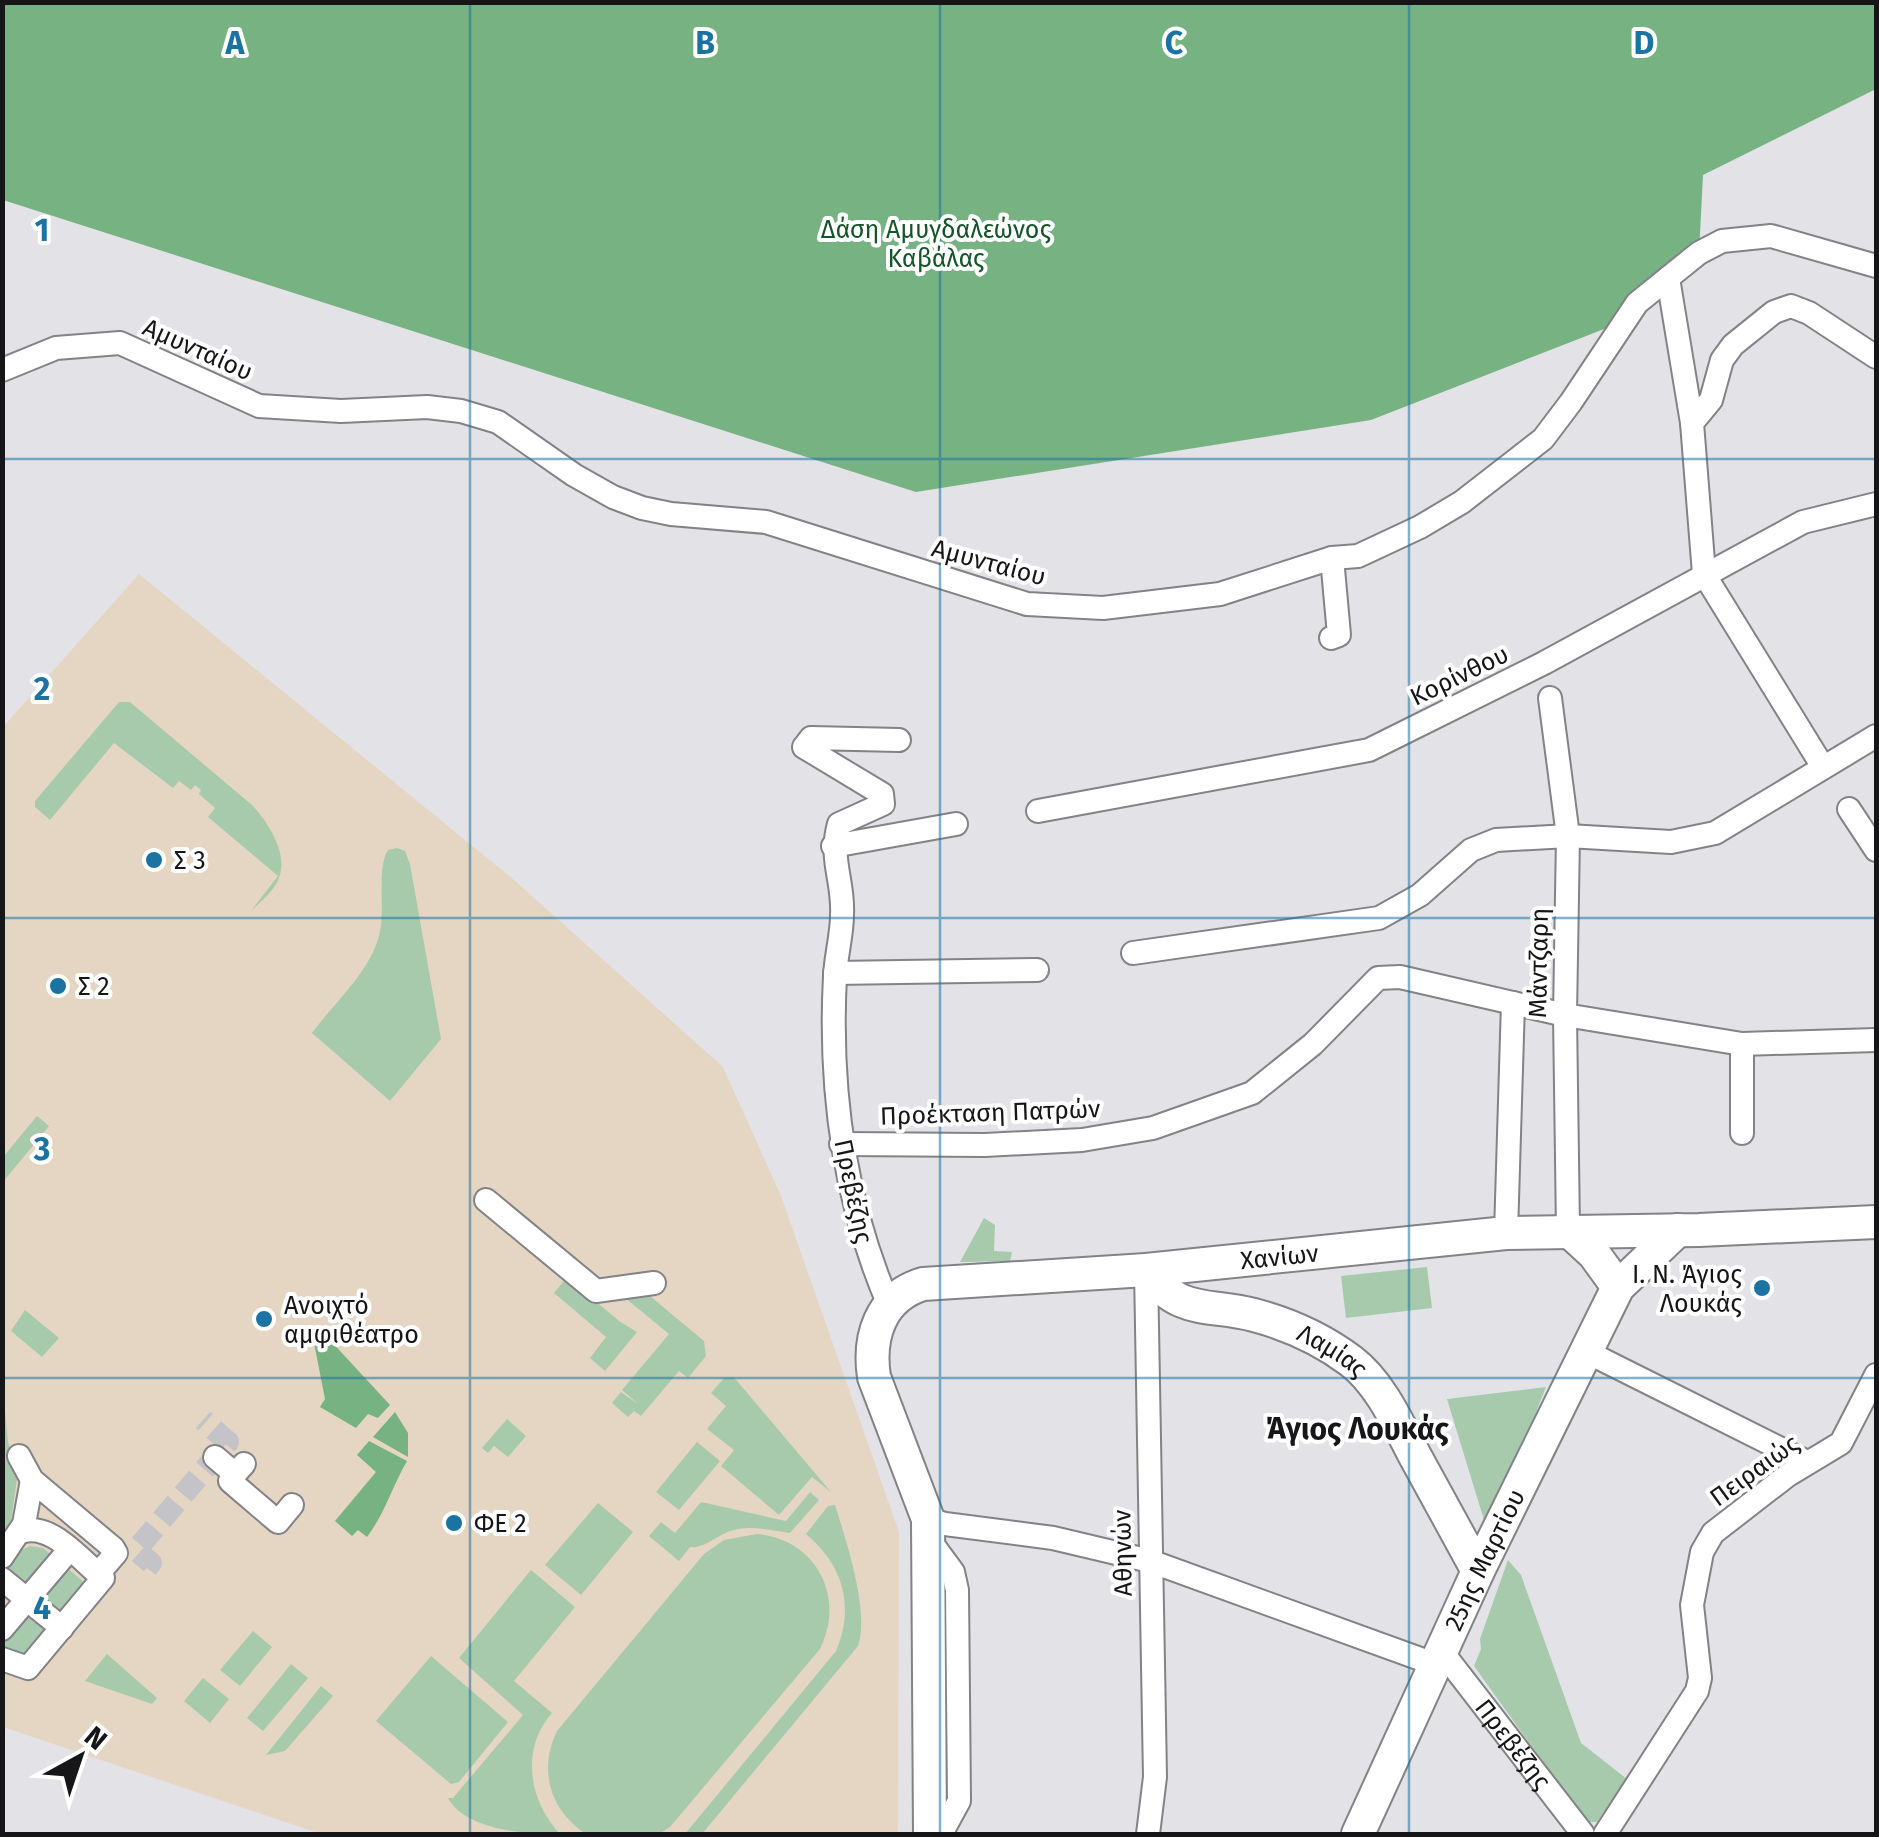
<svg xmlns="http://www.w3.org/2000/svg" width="1879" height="1837" font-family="'Fira Sans',sans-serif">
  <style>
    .education { fill: #e5d6c3 }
    .green { fill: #a7caad }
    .forest { fill: #77b283 }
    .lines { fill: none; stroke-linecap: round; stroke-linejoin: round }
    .street-tunnel { stroke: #c3c3c8; stroke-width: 22; stroke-dasharray: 22 11; stroke-linecap: butt }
    .street-casing { stroke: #828287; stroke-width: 26 }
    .secondary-casing { stroke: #828287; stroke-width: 36 }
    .street { stroke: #fff; stroke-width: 22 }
    .secondary { stroke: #fff; stroke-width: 32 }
    .grid { fill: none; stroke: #1b73a3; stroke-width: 2.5; stroke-opacity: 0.55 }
    .poi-dot { fill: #1b73a3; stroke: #fff; stroke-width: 4 }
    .labels { text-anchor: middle; stroke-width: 8; stroke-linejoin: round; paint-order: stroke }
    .park-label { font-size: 25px; fill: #145629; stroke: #fff }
    .street-label { font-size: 25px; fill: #161618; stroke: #fff }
    .poi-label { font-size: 25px; fill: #161618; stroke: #fff; text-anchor: start }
    .quarter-label { font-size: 30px; font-weight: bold; fill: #161618; stroke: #fff }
    .grid-label { font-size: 32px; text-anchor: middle; font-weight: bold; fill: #1b73a3; stroke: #fff; stroke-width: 8; stroke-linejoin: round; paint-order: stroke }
  </style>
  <rect width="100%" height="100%" fill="#e2e2e7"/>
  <path class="education" d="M139 574 514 880 723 1067 781 1196 899 1532 898 1834H321L3 1727V727Z"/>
  <path class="green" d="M119 702H130L252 805C268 822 290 855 278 880 273 892 260 902 251 911L278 876 208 817 215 808 199 794 201 790 195 785 191 790 179 781 173 788 114 743 50 820 35 807V801Z
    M397 848 405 851 410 864 441 1039 390 1101 312 1033C334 1003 369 973 379 936 386 912 376 868 388 850Z
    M37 1116 49 1126 3 1182V1157Z
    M984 1218 995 1225 994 1251 1012 1252 1010 1261 960 1262Z
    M1427 1267 1432 1308 1346 1318 1341 1276Z
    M567 1277 619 1321 637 1332 605 1371 590 1358 606 1337 554 1293Z
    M650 1296 704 1341 706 1356 688 1378 679 1371 641 1416 634 1411 628 1417 612 1403 621 1392 638 1404 622 1390 669 1334 624 1297Z
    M25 1310 59 1338 42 1357 11 1331Z
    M733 1377 738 1382 831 1492 812 1477 779 1515 721 1466 734 1450 707 1429 726 1406 711 1393 724 1378Z
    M1546 1387 1488 1533 1447 1399Z
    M3 1392 8 1442 18 1472 11 1520 3 1539Z
    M507 1419 526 1436 508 1457 494 1446 488 1453 482 1448Z
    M697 1442 720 1461 679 1510 656 1492Z
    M810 1492 819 1500 790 1533C772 1531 754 1525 734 1530 719 1533 705 1549 690 1547L679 1561 649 1536 661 1522 675 1533 701 1502 786 1521Z
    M598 1503 633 1532 581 1595 545 1565Z
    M835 1505C846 1540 870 1612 858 1646L702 1834H685L836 1651C855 1606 843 1565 806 1534L828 1506Z
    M757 1534C816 1539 846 1597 820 1649L670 1827 659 1834H586C550 1810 538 1771 557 1731L704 1554 724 1540Z
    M30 1546 43 1548 58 1560 31 1577 20 1590 3 1575 2 1567 15 1553Z
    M1508 1560 1521 1575 1581 1743 1627 1779 1597 1822H1589L1581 1815 1474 1666 1481 1649 1480 1639Z
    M61 1563 90 1587 60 1623 39 1605 49 1592 42 1586Z
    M531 1570 575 1607 514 1681 552 1713C520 1749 529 1801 560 1834 528 1835 465 1830 448 1798H453L523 1715 459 1658Z
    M35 1609 57 1626 26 1665 3 1656V1633L17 1616 25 1621Z
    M253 1631 272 1647 240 1686 220 1670Z
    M107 1654 157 1698 152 1704 85 1681Z
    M431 1656 508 1722 459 1782 451 1784 376 1721Z
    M291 1664 308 1678 263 1731 247 1718Z
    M203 1678 229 1699 210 1723 184 1701Z
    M321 1686 333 1696 285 1751 266 1755Z"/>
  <path class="forest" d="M3 3H1876V89L1703 175 1699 253 1622 322 1371 420 916 492 3 200Z
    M329 1339 390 1405 378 1418 368 1414 356 1428 320 1407 325 1399 314 1343Z
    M395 1412 408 1433V1457L373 1437Z
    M369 1441 407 1461C392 1487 385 1513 367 1537L358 1530 352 1536 335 1521 376 1472 357 1455Z"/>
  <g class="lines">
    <path class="street-tunnel" d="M147 1568 151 1563 136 1550 228 1442 203 1420"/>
    <g class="street-casing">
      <g id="street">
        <path d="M1668 278 1692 423 1704 574 1823 767"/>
        <path d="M2 370 56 348 120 343 259 406 341 411 427 407 461 411 498 422 574 475 613 497 642 508 671 514 766 522 1027 604 1103 608 1220 594 1332 558 1358 556 1420 527 1462 502 1543 439 1571 402 1637 303 1699 253 1722 241 1771 236 1876 266"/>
        <path d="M1692 423 1711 400 1722 360 1733 345 1774 312 1791 306 1809 313 1876 357"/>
        <path d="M1331 638 1339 635 1332 558"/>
        <path d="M1550 698 1568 836 1565 1015 1568 1230"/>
        <path d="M1849 809 1876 850"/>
        <path d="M1038 811 1369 750 1544 663 1803 522 1876 504"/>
        <path d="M833 846 956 824"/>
        <path d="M1133 953 1379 918 1420 895 1471 850 1496 840 1568 836 1671 842 1715 833 1876 736"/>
        <path d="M835 973 1037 970"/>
        <path d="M1742 1133V1044"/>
        <path d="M841 1144 985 1145 1082 1140 1153 1128 1252 1093 1313 1044 1378 978 1400 977 1565 1015 1742 1044 1876 1040"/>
        <path d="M486 1200 596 1291 654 1283"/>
        <path d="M1506 1233 1513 1003"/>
        <path d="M1146 1270 1155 1777 1148 1834"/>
        <path d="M889 1305C844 1201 829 1089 835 976 836 955 842 935 842 915 844 881 829 860 839 824L883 804 882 794 804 747 811 738 899 740"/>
        <path d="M1585 1351 1807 1462"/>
        <path d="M19 1456 32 1480 113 1548 116 1553 98 1574"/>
        <path d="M215 1457 235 1474 244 1464"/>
        <path d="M235 1474 230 1481 278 1522 292 1505"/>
        <path d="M928 1519 945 1524 1053 1538 1150 1561 1437 1665"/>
        <path d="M928 1538 953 1572 957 1590 959 1801 941 1834"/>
        <path d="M2 1557 24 1524 32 1480"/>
        <path d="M2 1579 62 1628"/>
        <path d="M2 1629 69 1550"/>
        <path id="s1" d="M1443 1653 1583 1834"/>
        <path d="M2 1659 28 1668 103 1578C81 1561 51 1521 21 1532"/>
        <path d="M1605 1834 1697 1691 1700 1678 1692 1605 1702 1552 1713 1533 1788 1475 1841 1443 1876 1375"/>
      </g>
    </g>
    <g class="secondary-casing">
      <g id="secondary">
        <path d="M1568 1230 1594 1254 1618 1287"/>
        <path id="s2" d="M1146 1270C1180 1316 1207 1303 1254 1315 1288 1324 1323 1340 1351 1361 1381 1384 1398 1424 1415 1456 1436 1495 1457 1533 1478 1571"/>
        <path id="s3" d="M930 1834 928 1519 874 1377C868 1337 880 1297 923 1284L1146 1270 1506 1233 1699 1230 1876 1222"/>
        <path id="s4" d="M1358 1834 1478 1571 1618 1287 1678 1230"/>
      </g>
    </g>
    <use href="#street" class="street"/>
    <use href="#secondary" class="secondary"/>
  </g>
  <path class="grid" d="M470 2V1834M940 2V1834M1409 2V1834M2 459H1876M2 918H1876M2 1378H1876"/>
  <g class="poi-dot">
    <circle cx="154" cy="860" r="10"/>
    <circle cx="58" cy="986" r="10"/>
    <circle cx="1762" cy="1288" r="10"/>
    <circle cx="264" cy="1319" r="10"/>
    <circle cx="454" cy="1523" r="10"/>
  </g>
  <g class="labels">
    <g class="park-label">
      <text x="936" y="238">Δάση Αμυγδαλεώνος<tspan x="936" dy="29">Καβάλας</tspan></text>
    </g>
    <g class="street-label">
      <text transform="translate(198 349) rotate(24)" y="9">Αμυνταίου</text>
      <text transform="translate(989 562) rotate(15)" y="9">Αμυνταίου</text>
      <text transform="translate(1459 675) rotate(-26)" y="9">Κορίνθου</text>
      <text transform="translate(1538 963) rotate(-89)" y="9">Μάντζαρη</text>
      <text transform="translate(990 1112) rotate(-2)" y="9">Προέκταση Πατρών</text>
      <text transform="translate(854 1191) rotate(78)" y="9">Πρεβέζης</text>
      <text dy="9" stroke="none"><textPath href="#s3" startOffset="940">Χανίων</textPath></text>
      <text dy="9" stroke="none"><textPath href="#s2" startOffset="208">Λαμίας</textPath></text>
      <text transform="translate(1754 1470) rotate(-36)" y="9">Πειραιώς</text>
      <text transform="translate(1122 1553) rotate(-91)" y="9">Αθηνών</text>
      <text dy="9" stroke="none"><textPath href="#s4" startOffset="302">25ης Μαρτίου</textPath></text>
      <text dy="9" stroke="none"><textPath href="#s1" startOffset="115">Πρεβέζης</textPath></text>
    </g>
    <g class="poi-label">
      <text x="174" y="869">Σ 3</text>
      <text x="78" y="995">Σ 2</text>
      <text x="1742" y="1283" text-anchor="end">Ι. Ν. Άγιος<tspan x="1742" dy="29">Λουκάς</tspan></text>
      <text x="284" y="1314">Ανοιχτό<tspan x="284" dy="29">αμφιθέατρο</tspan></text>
      <text x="474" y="1532">ΦΕ 2</text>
    </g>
    <g class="quarter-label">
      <text x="1357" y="1439">Άγιος Λουκάς</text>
    </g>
  </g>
  <g class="grid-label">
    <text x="235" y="54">A</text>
    <text x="705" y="54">B</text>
    <text x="1174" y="54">C</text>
    <text x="1644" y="54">D</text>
    <text x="42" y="241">1</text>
    <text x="42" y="700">2</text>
    <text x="42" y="1160">3</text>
    <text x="42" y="1619">4</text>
  </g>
  <rect width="1879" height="1837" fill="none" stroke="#161618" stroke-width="10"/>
  <g transform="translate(80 1757) rotate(40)" stroke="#ffffff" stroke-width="8" paint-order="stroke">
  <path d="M0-8L18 38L0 25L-18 38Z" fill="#161618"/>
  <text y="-15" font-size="28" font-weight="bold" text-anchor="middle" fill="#161618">N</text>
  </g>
</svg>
